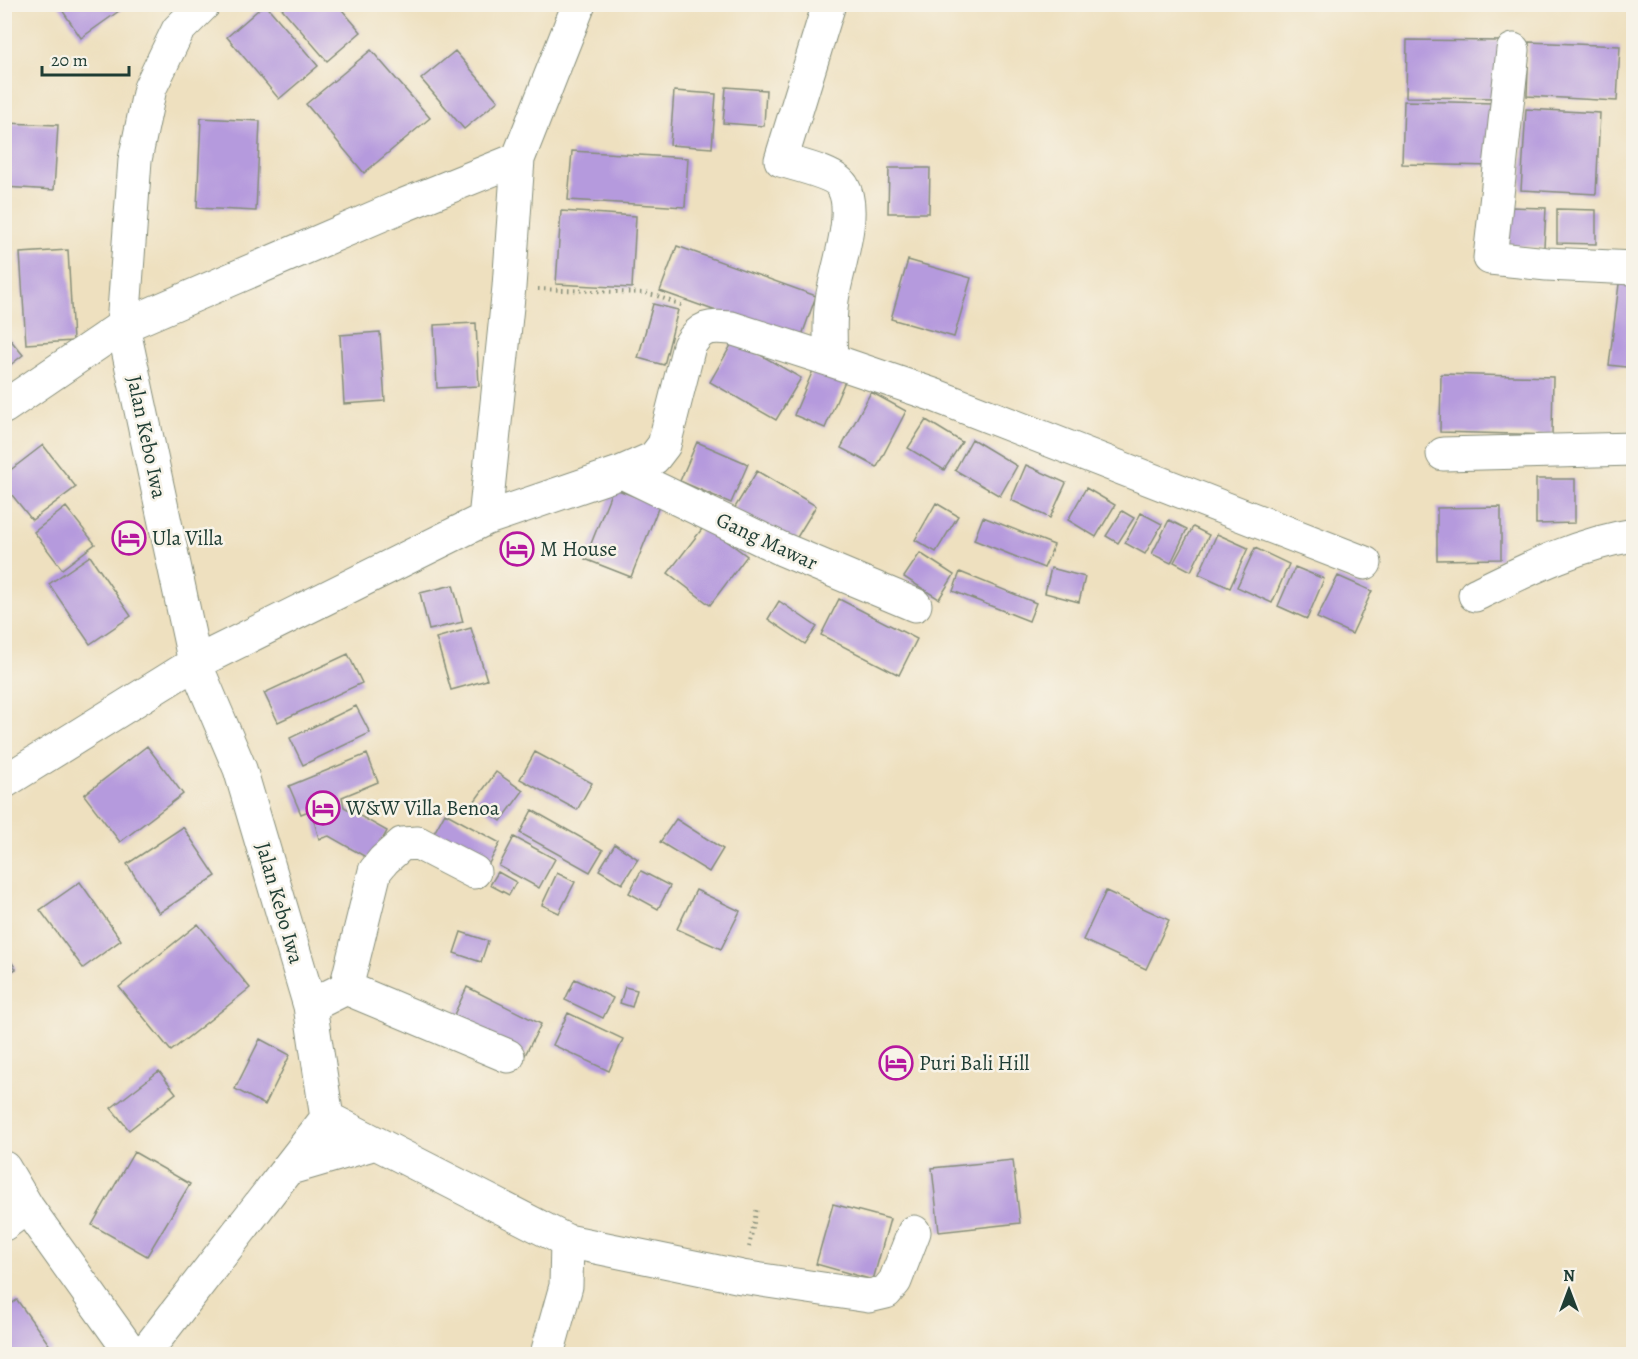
<svg xmlns="http://www.w3.org/2000/svg" width="1638" height="1359" font-family="Alegreya,serif">
  <style>
    .building { fill: #b59add }
    .lines { fill: none; stroke-linecap: round; stroke-linejoin: round }
    .minor-casing { stroke: #868e7a; stroke-width: 35 }
    .path { stroke: #868e7a; stroke-width: 4; stroke-dasharray: 1.5 4.5; stroke-linecap: butt }
    .minor { stroke: #fff; stroke-width: 33 }
    .labels { text-anchor: middle; stroke-width: 5; stroke-linejoin: round; paint-order: stroke }
    .street-label { font-size: 21px; fill: #1f3d34; stroke: #f7f3e8 }
    .poi-label { font-size: 21px; fill: #1f3d34; stroke: #f7f3e8; text-anchor: start }
  </style>
  <rect width="100%" height="100%" fill="#f7f3e8"/>
  <filter id="ink" filterUnits="userSpaceOnUse"><feTurbulence type="fractalNoise" baseFrequency=".0167" numOctaves="2"/><feDisplacementMap in="SourceGraphic" scale="12" xChannelSelector="R" yChannelSelector="G"/><feConvolveMatrix kernelMatrix="1 2 1 2 8 2 1 2 1" color-interpolation-filters="sRGB"/></filter>
  <filter id="wash" filterUnits="userSpaceOnUse"><feTurbulence type="fractalNoise" baseFrequency=".008" numOctaves="4" result="noise"/><feDisplacementMap in="SourceGraphic" scale="24" xChannelSelector="R" yChannelSelector="G"/><feGaussianBlur stdDeviation="1.35" result="paint"/><feColorMatrix in="noise" values="0 0 0 0 0 0 0 0 0 0 0 0 0 0 0 0 0 1.4 0 .05"/><feComposite in="paint" operator="in"/></filter>
  <g filter="url(#wash)">
    <rect width="100%" height="100%" fill="#eee0bf"/>
    <g id="blocks">
      <path class="building" d="M58 4H124L126 6 81 38Z
        M265 4 318 66 279 99 227 37Z
        M278 4H337L361 32 327 61Z
        M1407 40 1501 41 1500 98 1406 97Z
        M1529 42 1620 46 1617 101 1527 96Z
        M371 50 430 118 364 173 306 104Z
        M455 51 498 101 464 129 421 79Z
        M726 87 766 90 764 126 723 123Z
        M674 91 716 94 712 148 670 145Z
        M1404 101 1495 103 1494 166 1402 164Z
        M1526 109 1600 113 1596 194 1521 190Z
        M201 118 260 121 256 211 197 208Z
        M4 123 58 125 54 190 4 187Z
        M572 151 688 158 685 207 568 200Z
        M889 168H930L929 213H888Z
        M1510 207 1546 208 1544 247 1508 245Z
        M1557 209 1596 210V244L1557 243Z
        M561 211 636 216 632 288 556 284Z
        M677 246 816 296 800 341 660 291Z
        M68 250 73 341 26 344 20 253Z
        M908 260 971 278 954 337 891 319Z
        M1620 276 1634 278V368L1609 365Z
        M653 304 678 310 664 365 638 358Z
        M476 323 479 386 437 388 434 325Z
        M4 332 23 355 4 370Z
        M380 332 385 401 344 404 340 335Z
        M734 340 801 378 776 420 710 382Z
        M814 368 845 381 825 428 794 415Z
        M1441 374 1553 377 1552 435 1440 432Z
        M871 392 906 411 877 467 841 448Z
        M926 420 962 442 944 470 908 448Z
        M972 439 1017 466 1000 496 955 470Z
        M697 442 748 464 731 503 680 481Z
        M43 445 76 487 32 520 4 485V475Z
        M1026 465 1066 483 1050 518 1011 500Z
        M757 471 816 506 793 544 734 509Z
        M1536 479H1575V523L1536 524Z
        M613 488 659 506 631 577 585 559Z
        M1086 488 1115 505 1096 537 1068 520Z
        M936 503 958 516 936 552 915 540Z
        M66 507 95 544 62 569 34 532Z
        M1501 507V559L1437 560V508Z
        M1122 511 1134 518 1118 543 1106 536Z
        M1141 513 1162 524 1145 554 1125 543Z
        M983 517 1054 545 1044 568 974 540Z
        M1169 520 1187 529 1171 563 1152 554Z
        M705 525 747 556 710 605 668 573Z
        M1193 527 1209 535 1191 571 1174 562Z
        M1217 534 1248 548 1230 588 1199 574Z
        M1255 548 1289 564 1272 603 1237 587Z
        M920 553 954 575 939 599 904 577Z
        M90 556 131 616 90 644 49 584Z
        M1295 567 1324 579 1307 619 1278 606Z
        M1051 568 1085 577 1079 602 1045 593Z
        M960 572 1036 603 1029 621 953 591Z
        M1338 576 1372 591 1352 634 1317 618Z
        M453 585 463 622 429 630 420 593Z
        M839 599 917 639 899 675 821 635Z
        M779 601 817 627 805 644 768 619Z
        M471 628 487 680 451 690 436 638Z
        M348 654 362 683 278 722 264 693Z
        M356 706 370 733 303 765 290 738Z
        M147 746 183 794 120 842 84 795Z
        M535 752 592 783 577 810 520 779Z
        M367 754 378 782 342 797 344 807 387 831 371 860 329 836 319 839 311 810 301 814 289 786Z
        M496 772 523 791 501 821 474 802Z
        M532 810 603 850 590 872 520 833Z
        M445 813 500 843 488 865 433 835Z
        M676 819 723 849 709 872 660 842Z
        M183 827 216 876 159 913 127 864Z
        M514 837 555 859 539 888 499 866Z
        M615 844 638 859 622 884 599 870Z
        M641 871 670 886 658 909 629 893Z
        M498 872 516 882 509 895 490 885Z
        M557 873 575 882 559 913 542 905Z
        M80 882 121 940 83 968 40 910Z
        M696 890 740 911 721 949 677 929Z
        M1106 891 1169 920 1146 969 1083 940Z
        M198 924 250 988 171 1051 119 987Z
        M461 932 488 941 481 962 454 953Z
        M4 950 16 969 4 976Z
        M575 979 613 998 603 1018 565 1000Z
        M467 987 541 1024 525 1055 452 1019Z
        M625 987 637 990 632 1007 620 1003Z
        M568 1013 623 1039 609 1071 553 1045Z
        M260 1039 290 1055 265 1105 235 1089Z
        M159 1071 176 1093 129 1130 111 1108Z
        M134 1152 190 1184 147 1256 92 1225Z
        M1013 1160 1020 1223 939 1232 932 1168Z
        M833 1204 890 1219 873 1280 816 1264Z
        M17 1300 53 1350 47 1354H4V1309Z"/>
    </g>
  </g>
  <g filter="url(#ink)">
    <use href="#blocks" fill-opacity="0" stroke="#868e7a" stroke-width="1.5"/>
    <g class="lines">
      <g class="minor-casing">
        <path id="minor" d="M829 4 781 160C796 165 836 173 843 187 858 213 836 271 832 300 829 320 830 339 831 360
          M1513 50 1490 258 1547 264 1634 268
          M4 407 123 326 404 205 518 159
          M1443 454 1634 449
          M622 472 782 549 915 605
          M485 519 622 472 654 458 664 445 689 346C701 326 709 326 731 328L831 360 934 395 1365 563
          M1475 595C1526 570 1576 544 1634 535
          M4 782 195 663 485 519 509 287 518 159 579 4
          M346 988 508 1056
          M310 1006 346 988 375 871 384 860 402 844 418 843 474 872
          M327 1118 567 1241 566 1286 547 1354
          M4 1168 27 1207 132 1354
          M287 1169 376 1143
          M4 1224 27 1207
          M567 1241 742 1277 869 1296 886 1292 895 1281 914 1232
          M144 1354 327 1118 310 1006 240 769 195 663 123 326 135 160 150 88 178 30 204 4"/>
      </g>
      <path class="path" d="M538 289 644 293 657 296 684 306
        M749 1247 757 1208"/>
      <use href="#minor" class="minor"/>
    </g>
  </g>
  <defs>
    <g id="hotel-ring" transform="scale(1.725)"><circle r="9.5" fill="#f7f3e8" stroke="#b5179e" stroke-width="1.5"/><path d="M-6-4.5h1.5V1H6V5H4.5V3h-9V5H-6ZM-4 0a1.8 1.8 0 1 1 3.6 0ZM.5 0V-2.5h3Q6-2.5 6 0Z" fill="#b5179e"/></g>
  </defs>
  <g fill-rule="evenodd">
    <use href="#hotel-ring" x="129" y="538"/>
    <use href="#hotel-ring" x="517" y="549"/>
    <use href="#hotel-ring" x="323" y="808"/>
    <use href="#hotel-ring" x="896" y="1063"/>
  </g>
  <g class="labels">
    <g class="street-label">
      <text transform="translate(147 437) rotate(78)" y="7">Jalan Kebo Iwa</text>
      <text transform="translate(767 541) rotate(25)" y="7">Gang Mawar</text>
      <text transform="translate(280 903) rotate(74)" y="7">Jalan Kebo Iwa</text>
    </g>
    <g class="poi-label">
      <text x="152" y="545">Ula Villa</text>
      <text x="540" y="556">M House</text>
      <text x="346" y="815">W&amp;W Villa Benoa</text>
      <text x="919" y="1070">Puri Bali Hill</text>
    </g>
  </g>
  <rect width="1638" height="1359" fill="none" stroke="#f7f3e8" stroke-width="24"/>
  <g transform="translate(1569 1290)" stroke="#f7f3e8" stroke-width="4.5" paint-order="stroke">
  <path d="M0-4.5L10 22L0 15L-10 22Z" fill="#1f3d34"/>
  <text y="-9" font-size="16" font-weight="bold" text-anchor="middle" fill="#1f3d34">N</text>
  </g>
  <path d="M42 66v9h87v-9" fill="none" stroke="#1f3d34" stroke-width="3"/>
  <text x="51" y="66" font-size="18" fill="#1f3d34" stroke="#f7f3e8" stroke-width="4.5" paint-order="stroke">20 m</text>
</svg>
